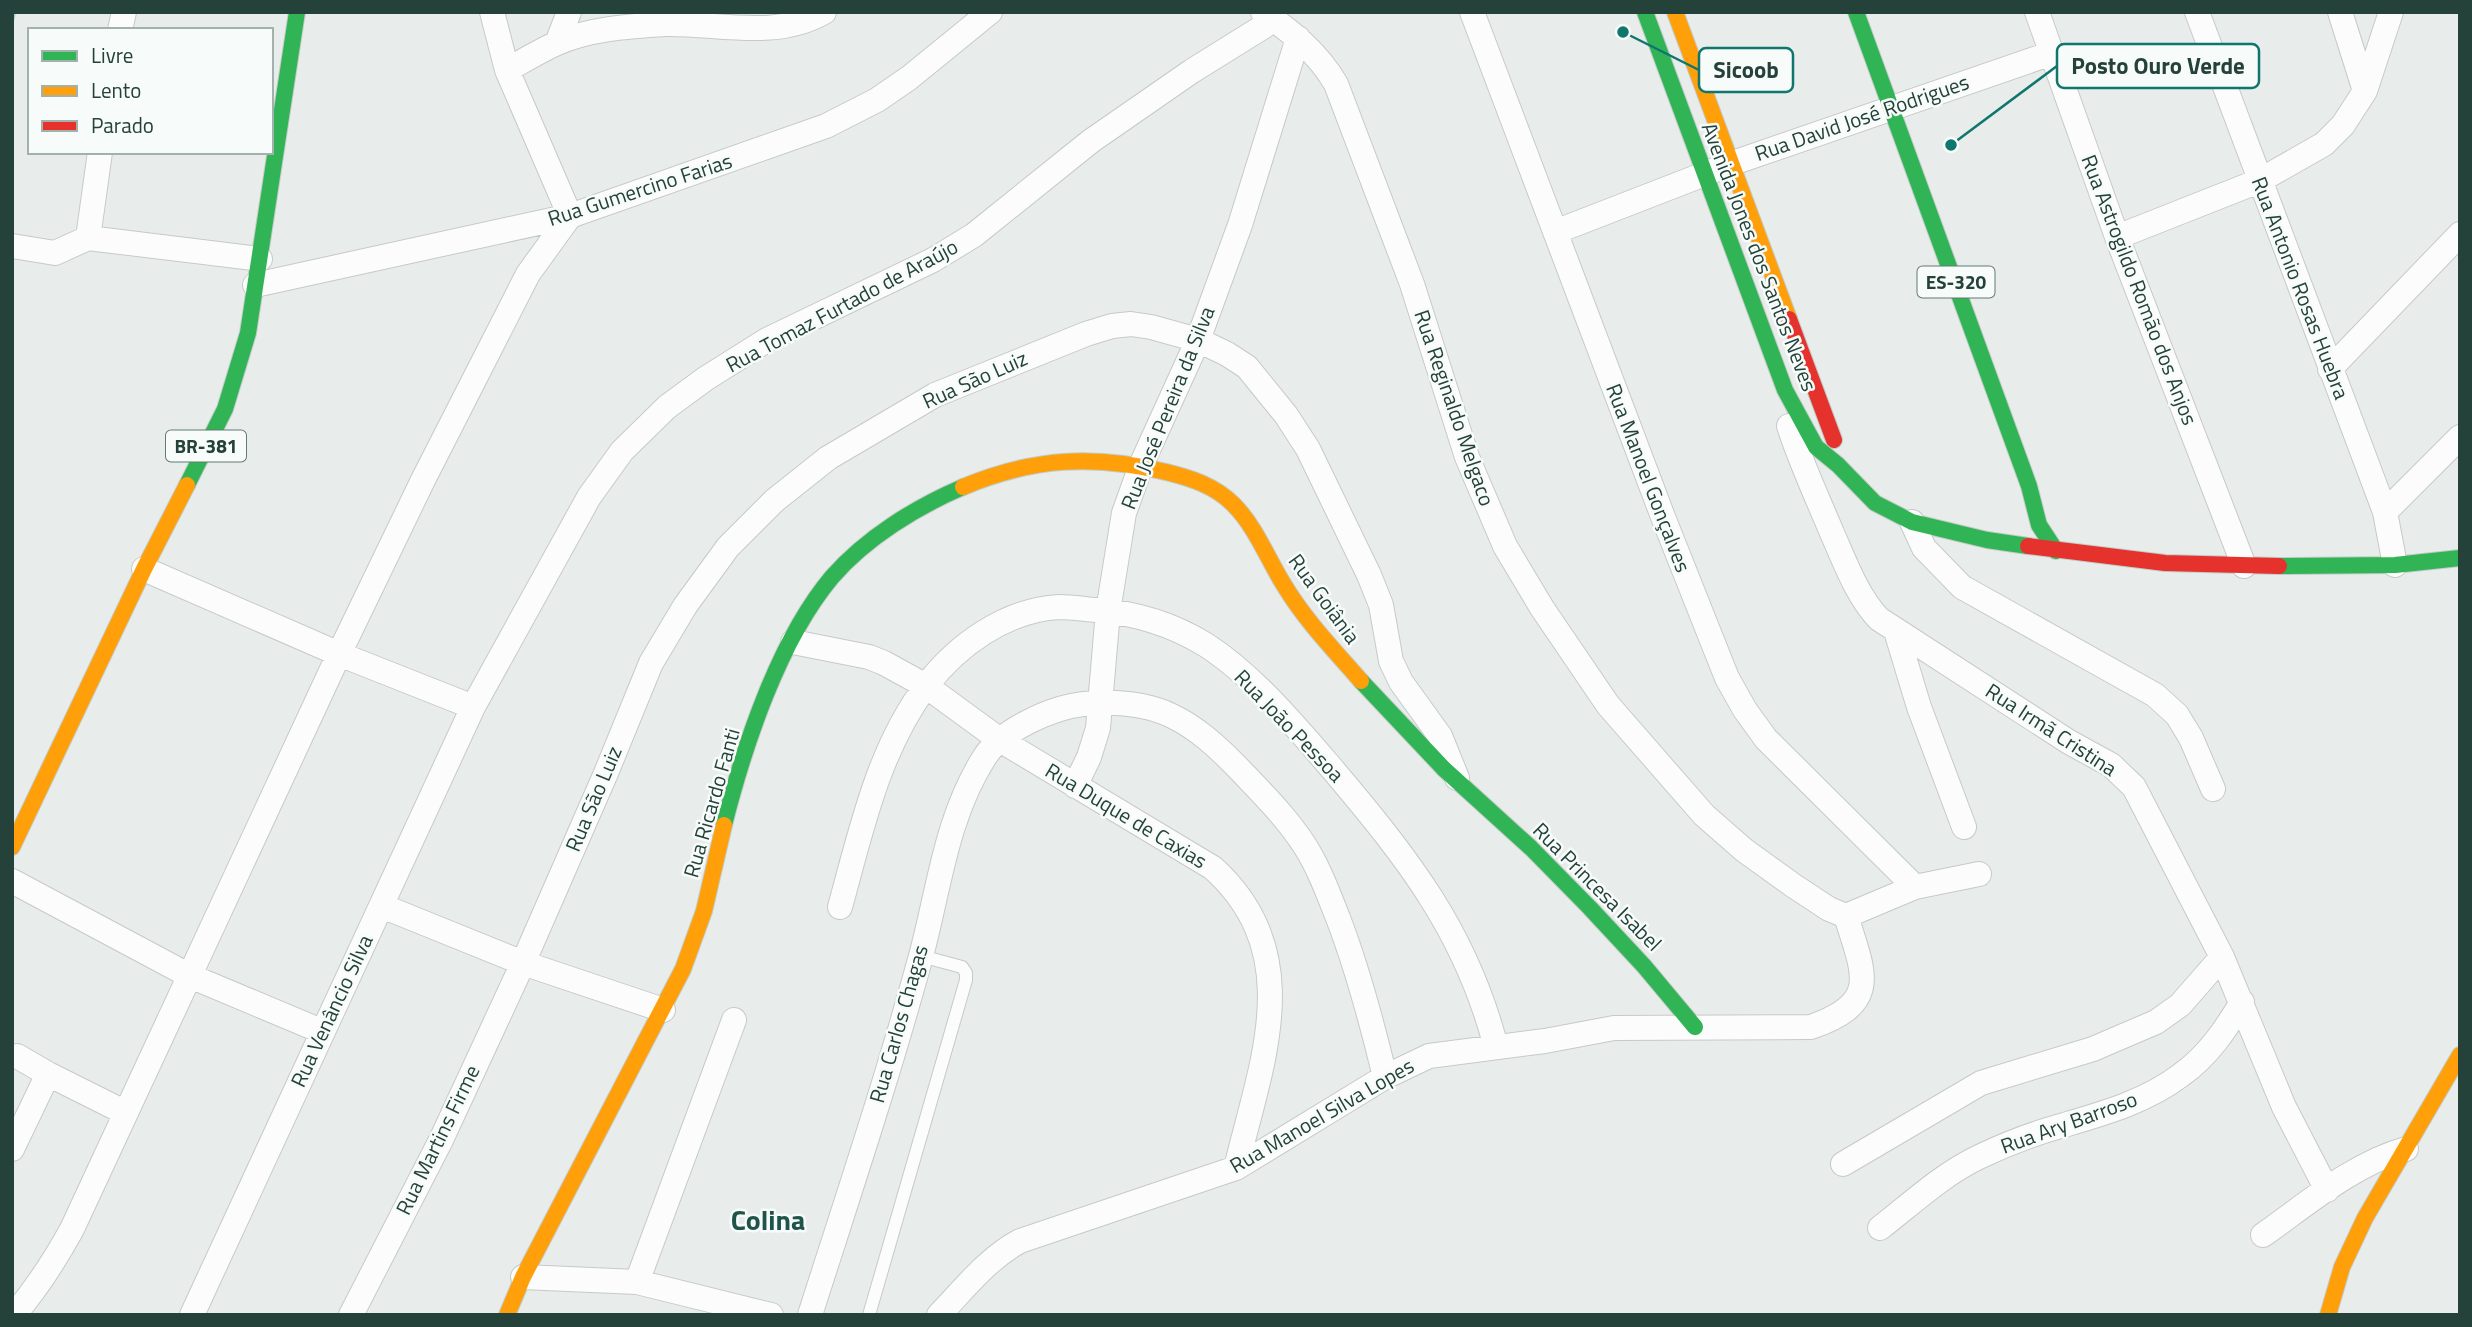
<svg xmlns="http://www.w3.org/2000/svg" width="2472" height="1327" font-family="'Titillium Web',sans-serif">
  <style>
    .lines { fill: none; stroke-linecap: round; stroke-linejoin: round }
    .stream { stroke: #a9d4db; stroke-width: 6 }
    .lane-casing { stroke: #c5cac8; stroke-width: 14 }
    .street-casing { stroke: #c5cac8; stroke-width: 26 }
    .fast-casing { stroke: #c3cbc8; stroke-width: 18 }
    .slow-casing { stroke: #c3cbc8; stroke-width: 18 }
    .jam-casing { stroke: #c3cbc8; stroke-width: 18 }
    .lane { stroke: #fcfcfc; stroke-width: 12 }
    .street { stroke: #fcfcfc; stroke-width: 24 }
    .fast { stroke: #30b455; stroke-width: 16 }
    .slow { stroke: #ff9f0a; stroke-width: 16 }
    .jam { stroke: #e5322d; stroke-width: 16 }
    .labels { text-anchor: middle; stroke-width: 5; stroke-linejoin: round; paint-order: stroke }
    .shield { fill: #f7fbf9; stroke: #637a73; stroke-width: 2 }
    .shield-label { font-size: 19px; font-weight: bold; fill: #24423a }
    .street-label { font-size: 21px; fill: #24423a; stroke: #f7fbf9 }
    .district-label { font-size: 28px; font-weight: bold; fill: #1f5548; stroke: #f7fbf9 }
    .leader { fill: none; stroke: #0f766e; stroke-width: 2.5 }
    .callout-dot { fill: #0f766e; stroke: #f7fbf9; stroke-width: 2.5 }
    .callout { fill: #f7fbf9; stroke: #0f766e; stroke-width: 2.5 }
    .callout-label { font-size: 23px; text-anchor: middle; font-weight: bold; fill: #24423a }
  </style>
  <rect width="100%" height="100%" fill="#e8edeb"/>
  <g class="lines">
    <path class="stream" d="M12 18 13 12"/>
    <g class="lane-casing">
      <path id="lane" d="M869 1315 966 980V973L962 967 921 956"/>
    </g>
    <g class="street-casing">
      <path id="street" d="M492 12 507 70 570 216
        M1263 12C1292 32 1318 53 1336 84L1412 284 1467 457 1505 546 1542 608 1608 705 1704 815 1744 850 1794 886 1829 909 1846 916
        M1472 12 1663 517 1727 678 1745 710 1766 739 1915 887
        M2037 12 2117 237 2244 566
        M2197 12 2385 512 2395 565
        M2340 12 2365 91
        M120 30 124 12
        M557 43 569 12
        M507 70C523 61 538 52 555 44 587 29 630 26 666 24 719 23 775 40 824 12
        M100 152 88 238 260 259
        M1555 232 1733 163 2052 53
        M2117 237 2259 181 2324 144 2343 125 2365 91 2391 12
        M12 246 55 253 88 238
        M255 285 570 216 826 126 877 100 909 78 990 12
        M2330 369 2460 234
        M1789 426C1801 463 1817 497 1832 533 1845 562 1857 596 1879 619L2069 742 2111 765 2134 787 2222 957 2284 1107 2327 1190
        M2385 512 2460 437
        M1912 522 1924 548 1962 587 2155 695 2177 715 2191 738 2213 789
        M144 569 339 654 473 707
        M1896 631 1919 707 1964 827
        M793 642 869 657 884 663 926 686 1000 740 1213 868C1308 954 1261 1063 1236 1168
        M1075 786 1089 757 1098 728 1108 611 1124 513 1142 463 1198 340 1240 225 1298 38
        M12 881 190 976 321 1031
        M382 906 523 963 663 1010
        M840 907C861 831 878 750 926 686 957 645 1006 610 1059 607 1071 607 1084 609 1096 610 1136 613 1172 624 1206 645 1254 676 1297 728 1334 771 1409 860 1466 932 1496 1047
        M1846 916 1915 887 1979 874
        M17 1056 48 1074 126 1113
        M12 1149 48 1074
        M1843 1164 1981 1083 2093 1049 2156 1022 2180 1005 2222 957
        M1880 1228C1911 1204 1943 1174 1979 1157 2006 1144 2035 1133 2064 1125 2105 1113 2147 1101 2181 1075 2208 1056 2226 1029 2242 1002
        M2263 1235C2307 1204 2353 1164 2406 1149
        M523 1277 637 1282 771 1315
        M637 1282 734 1020
        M14 1315C37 1288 55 1260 72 1229L339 654 423 480 528 274 570 216
        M192 1315 473 707 589 497 622 451 667 407 705 379 767 340 933 260 974 235 1091 141 1192 71 1274 20
        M351 1315 441 1140 523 963 606 773 651 663 685 606 728 547 774 501 828 458 935 395 1086 334 1112 326 1131 324 1151 327 1198 340 1227 354 1247 367 1286 415 1308 449 1369 575 1381 605 1391 661 1401 682 1440 736 1457 778
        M810 1315C848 1196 888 1077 921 956 939 889 946 818 984 758 1001 730 1053 707 1084 704 1157 697 1192 720 1241 771 1263 794 1287 818 1305 846 1319 868 1328 893 1338 918 1358 970 1372 1023 1385 1077
        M939 1315C964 1289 988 1258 1020 1241L1236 1168 1385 1077 1429 1056 1545 1041 1614 1028 1811 1027C1881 1003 1864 974 1846 916"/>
    </g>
    <g class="fast-casing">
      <path id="fast" d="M1645 12 1785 390 1816 447 1838 465 1875 503 1912 522 1987 540 2028 546
        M1856 12 2029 486 2039 525 2056 551
        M187 485 225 409 248 333 297 12
        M2279 566 2395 565 2460 558
        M1361 681 1444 769 1531 848 1590 908 1644 966 1695 1027
        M724 825C744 746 779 640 832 577 866 538 916 507 963 487"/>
    </g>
    <g class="slow-casing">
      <path id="slow" d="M1675 12 1789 319
        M963 487C1032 458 1094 454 1166 472 1191 478 1215 486 1233 504 1256 527 1267 558 1284 585 1305 620 1334 650 1361 681
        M12 847 144 569 187 485
        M507 1315 523 1277 683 969 704 911 724 825
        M2328 1315 2342 1267 2365 1218 2460 1055"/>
    </g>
    <g class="jam-casing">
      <path id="jam" d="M1789 319 1834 440
        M2028 546 2165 563 2279 566"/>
    </g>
    <use href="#lane" class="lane"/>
    <use href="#street" class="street"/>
    <use href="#fast" class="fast"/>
    <use href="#slow" class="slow"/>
    <use href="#jam" class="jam"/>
  </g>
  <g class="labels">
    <g class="shield">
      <rect x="1917.5" y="266.5" width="77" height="31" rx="5"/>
      <rect x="166" y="430.5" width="80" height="31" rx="5"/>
    </g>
    <g class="shield-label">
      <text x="1956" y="289">ES-320</text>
      <text x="206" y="453">BR-381</text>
    </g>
    <g class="street-label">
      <text transform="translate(1862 118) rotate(-19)" y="7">Rua David José Rodrigues</text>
      <text transform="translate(640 190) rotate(-18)" y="7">Rua Gumercino Farias</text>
      <text transform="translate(1759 257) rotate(69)" y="7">Avenida Jones dos Santos Neves</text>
      <text transform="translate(2300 288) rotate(69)" y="7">Rua Antonio Rosas Huebra</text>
      <text transform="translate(2139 290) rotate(69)" y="7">Rua Astrogildo Romão dos Anjos</text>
      <text transform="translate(842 306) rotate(-28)" y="7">Rua Tomaz Furtado de Araújo</text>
      <text transform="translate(975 380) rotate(-24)" y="7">Rua São Luiz</text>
      <text transform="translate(1168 408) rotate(-68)" y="7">Rua José Pereira da Silva</text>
      <text transform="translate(1454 408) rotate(71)" y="7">Rua Reginaldo Melgaco</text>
      <text transform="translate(1648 478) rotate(69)" y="7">Rua Manoel Gonçalves</text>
      <text transform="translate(1324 599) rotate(54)" y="7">Rua Goiânia</text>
      <text transform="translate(1289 726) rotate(46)" y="7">Rua João Pessoa</text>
      <text transform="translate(2051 730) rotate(33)" y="7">Rua Irmã Cristina</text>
      <text transform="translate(594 799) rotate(-67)" y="7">Rua São Luiz</text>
      <text transform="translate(712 803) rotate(-74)" y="7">Rua Ricardo Fanti</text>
      <text transform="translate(1126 816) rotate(31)" y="7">Rua Duque de Caxias</text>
      <text transform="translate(1597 887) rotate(45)" y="7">Rua Princesa Isabel</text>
      <text transform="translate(332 1011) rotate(-65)" y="7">Rua Venâncio Silva</text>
      <text transform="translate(899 1024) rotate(-74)" y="7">Rua Carlos Chagas</text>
      <text transform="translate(1322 1116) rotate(-30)" y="7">Rua Manoel Silva Lopes</text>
      <text transform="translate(2069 1123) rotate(-20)" y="7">Rua Ary Barroso</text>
      <text transform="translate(438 1140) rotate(-64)" y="7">Rua Martins Firme</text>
    </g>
    <g class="district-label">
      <text x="768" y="1230">Colina</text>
    </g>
  </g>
  <path class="leader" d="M1951 145L2057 66M1623 32L1699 70"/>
  <g class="callout-dot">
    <circle cx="1951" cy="145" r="7"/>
    <circle cx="1623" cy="32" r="7"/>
  </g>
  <g class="callout">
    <rect x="2057" y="44" width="202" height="44" rx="7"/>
    <rect x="1699" y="48" width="94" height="44" rx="7"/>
  </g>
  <g class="callout-label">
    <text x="2158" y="74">Posto Ouro Verde</text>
    <text x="1746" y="78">Sicoob</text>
  </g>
  <rect width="2472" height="1327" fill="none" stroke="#24423a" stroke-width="28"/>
  <rect x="28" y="28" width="245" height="126" fill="#f7fbf9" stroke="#a3b1ad" stroke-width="2"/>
  <rect x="42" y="51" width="35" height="10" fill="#30b455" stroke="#a3b1ad" stroke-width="2"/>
  <text x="91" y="63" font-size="21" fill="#24423a">Livre</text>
  <rect x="42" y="86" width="35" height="10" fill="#ff9f0a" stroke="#a3b1ad" stroke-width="2"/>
  <text x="91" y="98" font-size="21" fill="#24423a">Lento</text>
  <rect x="42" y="121" width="35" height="10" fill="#e5322d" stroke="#a3b1ad" stroke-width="2"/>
  <text x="91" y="133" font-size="21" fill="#24423a">Parado</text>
</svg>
